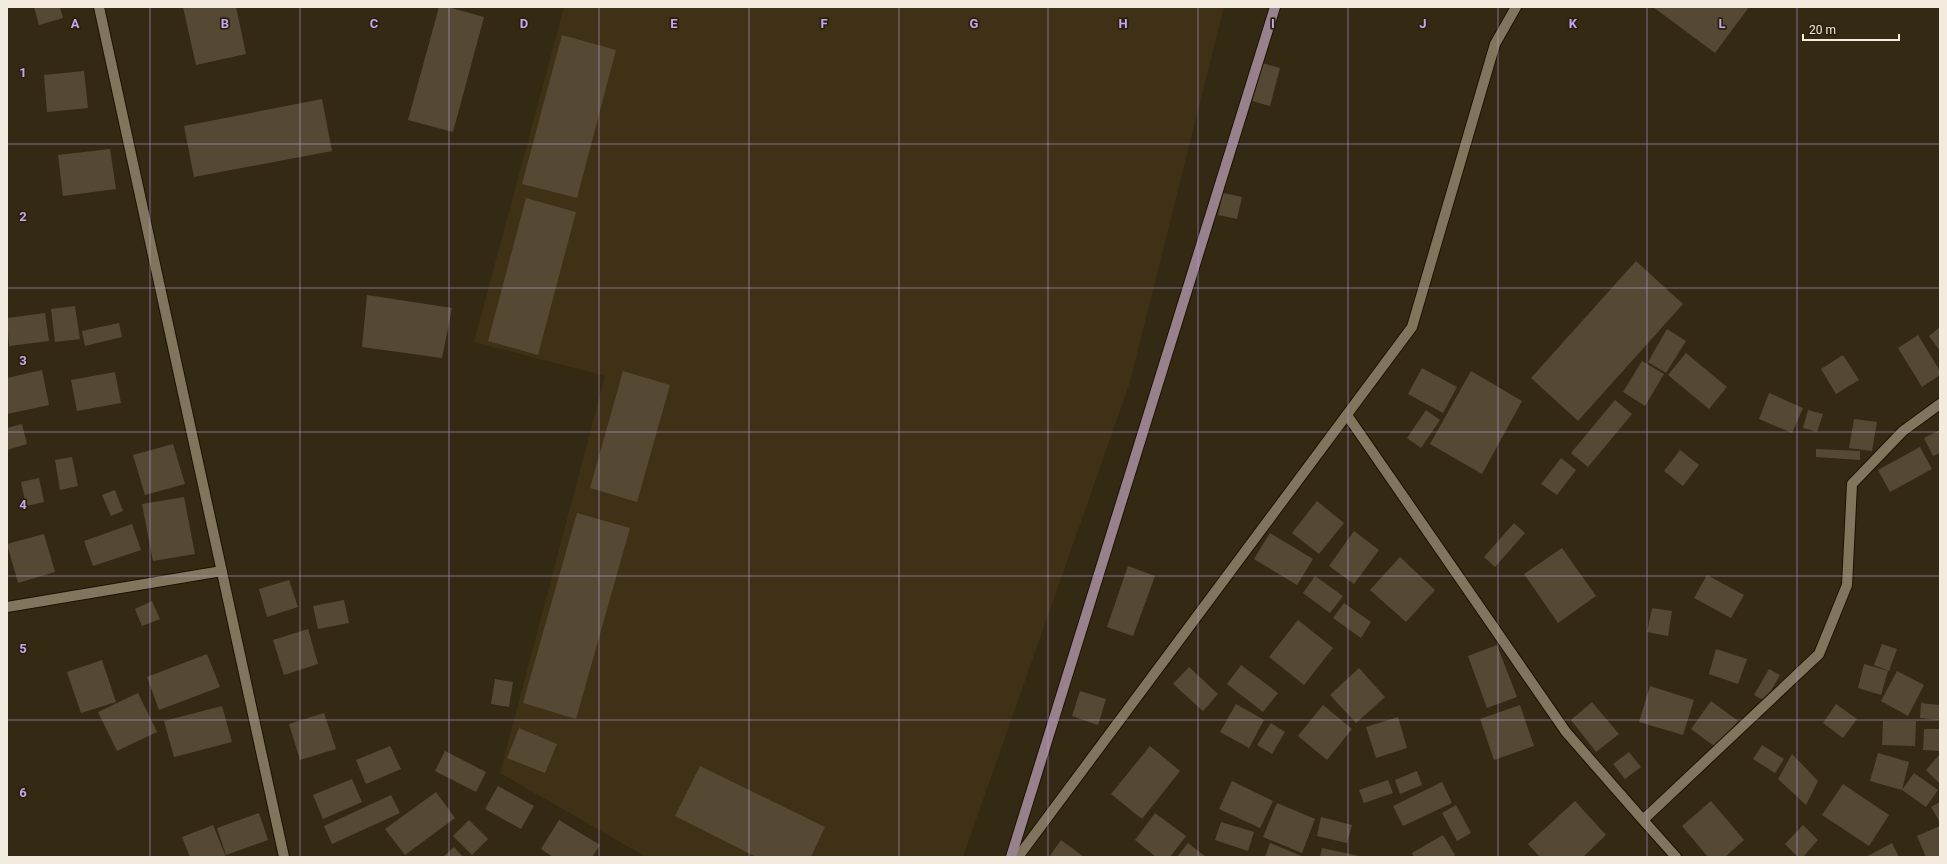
<svg xmlns="http://www.w3.org/2000/svg" width="1947" height="864" font-family="Roboto,sans-serif">
  <style>
    .built { fill: #3f3115 }
    .building { fill: #554933 }
    .lines { fill: none; stroke-linecap: round; stroke-linejoin: round }
    .street-casing { stroke: #1c1201; stroke-width: 12 }
    .secondary-casing { stroke: #1c1201; stroke-width: 12 }
    .street { stroke: #81755e; stroke-width: 10 }
    .secondary { stroke: #96818d; stroke-width: 10 }
    .grid { fill: none; stroke: #c6a6f0; stroke-width: 1; stroke-opacity: 0.55 }
    .grid-label { font-size: 13px; text-anchor: middle; font-weight: bold; fill: #c6a6f0; stroke: #2a200b; stroke-width: 3.5; stroke-linejoin: round; paint-order: stroke }
  </style>
  <rect width="100%" height="100%" fill="#342a14"/>
  <path class="built" d="M564 7H1224L1129 385 963 857H646L500 773 605 376 474 342Z"/>
  <path class="building" d="M34 7H60L63 18 39 25Z
    M183 7H236L246 54 196 65Z
    M439 7H448L484 17 453 132 408 120Z
    M1653 7H1749L1715 53Z
    M562 35 616 50 577 198 522 184Z
    M1262 63 1280 68 1270 106 1252 101Z
    M84 71 88 108 47 112 44 75Z
    M322 99 332 151 194 177 184 126Z
    M110 149 116 189 63 196 58 155Z
    M1223 193 1242 197 1237 219 1218 215Z
    M526 198 576 212 538 355 488 341Z
    M1636 261 1683 304 1578 421 1531 378Z
    M367 295 452 308 442 358 362 347Z
    M75 306 80 339 55 342 51 309Z
    M45 313 49 341 9 346 7 318Z
    M119 323 122 337 85 346 82 331Z
    M1940 327V351L1929 336Z
    M1667 329 1686 341 1666 373 1648 362Z
    M1918 335 1940 371V375L1922 387 1898 348Z
    M1686 353 1727 387 1709 409 1668 375Z
    M1843 355 1859 380 1836 394 1821 369Z
    M1642 361 1664 374 1645 406 1623 392Z
    M1422 368 1457 387 1443 413 1408 394Z
    M42 370 49 405 7 414V378Z
    M623 371 670 385 637 502 590 488Z
    M1471 371 1522 401 1482 474 1430 444Z
    M115 372 121 403 77 411 71 380Z
    M1769 393 1803 408 1792 433 1759 419Z
    M1615 400 1632 414 1588 467 1571 453Z
    M1426 410 1440 420 1421 448 1407 438Z
    M1808 410 1823 414 1817 432 1803 428Z
    M1854 419 1877 422 1872 451 1849 448Z
    M22 424 27 444 7 450V428Z
    M1940 430V453L1933 456 1924 438Z
    M173 444 185 484 145 495 133 455Z
    M1920 447 1932 469 1890 492 1878 470Z
    M1816 449 1860 451V460L1816 457Z
    M1680 450 1699 465 1683 486 1664 471Z
    M72 457 78 486 60 490 55 460Z
    M1561 458 1576 470 1557 495 1541 484Z
    M39 478 44 502 26 506 21 482Z
    M115 490 123 511 111 516 102 495Z
    M184 497 195 554 153 561 142 504Z
    M1317 501 1344 523 1319 554 1292 533Z
    M577 513 630 528 576 719 523 703Z
    M1514 523 1525 533 1495 567 1484 557Z
    M132 524 141 550 93 566 84 541Z
    M1354 531 1379 550 1354 584 1329 566Z
    M1270 533 1313 559 1297 585 1254 559Z
    M44 534 55 572 18 583 7 544Z
    M1562 548 1596 596 1558 623 1524 574Z
    M1400 557 1435 590 1406 622 1370 590Z
    M1128 566 1155 576 1133 636 1107 627Z
    M1707 575 1744 595 1731 618 1694 598Z
    M1315 576 1343 596 1330 613 1303 593Z
    M289 580 298 607 267 617 259 589Z
    M344 600 349 623 318 629 313 606Z
    M152 601 160 619 142 626 135 609Z
    M1344 603 1371 622 1361 638 1333 618Z
    M1652 608 1672 611 1668 636 1647 632Z
    M1298 620 1333 648 1304 685 1269 657Z
    M308 629 318 664 284 675 273 640Z
    M1882 644 1897 649 1889 671 1874 665Z
    M1497 645 1517 697 1487 708 1468 656Z
    M1716 649 1747 659 1738 684 1709 674Z
    M207 654 220 687 159 710 147 677Z
    M102 660 116 702 81 713 67 672Z
    M1864 664 1888 671 1881 695 1858 688Z
    M1241 665 1278 693 1263 712 1227 684Z
    M1189 667 1218 694 1203 711 1173 684Z
    M1359 668 1385 697 1356 723 1330 695Z
    M1769 669 1780 675 1765 701 1754 695Z
    M1897 671 1924 685 1908 716 1881 701Z
    M495 679 513 682 509 707 491 704Z
    M1650 686 1694 700 1683 735 1639 722Z
    M1080 691 1106 699 1098 725 1072 716Z
    M138 693 157 732 117 751 98 712Z
    M1711 701 1738 721 1718 749 1691 729Z
    M1592 702 1619 734 1596 752 1571 720Z
    M1921 703 1940 705V720L1920 718Z
    M1236 704 1264 720 1249 748 1220 732Z
    M1836 704 1857 719 1843 738 1823 723Z
    M1323 705 1352 729 1327 760 1298 736Z
    M1520 705 1534 746 1494 760 1480 719Z
    M222 706 232 742 174 757 164 721Z
    M324 713 336 749 300 760 289 724Z
    M1398 717 1407 748 1376 758 1366 727Z
    M1883 721H1916L1915 746 1882 745Z
    M1271 723 1285 732 1272 754 1257 745Z
    M519 728 557 744 545 773 507 758Z
    M1924 729H1940V751L1923 750Z
    M1762 745 1784 759 1775 773 1753 759Z
    M390 746 401 769 366 784 356 760Z
    M1150 746 1180 771 1142 819 1111 794Z
    M445 751 486 772 476 792 435 771Z
    M1629 752 1641 767 1625 779 1613 764Z
    M1878 753 1909 762 1902 790 1870 781Z
    M1792 754 1818 781 1806 805 1778 779Z
    M1940 754V784L1926 770Z
    M700 766 825 827 811 857H756L675 816Z
    M1417 771 1422 785 1400 794 1395 780Z
    M1914 773 1938 790 1926 807 1902 790Z
    M352 779 362 802 323 819 313 795Z
    M1388 780 1393 793 1364 803 1359 790Z
    M1232 781 1273 801 1260 828 1219 809Z
    M1442 782 1452 803 1403 826 1393 806Z
    M1843 784 1889 815 1869 846 1822 815Z
    M498 786 534 806 521 829 485 809Z
    M436 792 455 818 405 855 385 829Z
    M391 795 400 813 332 844 324 826Z
    M1575 801 1606 835 1583 857H1540L1528 844Z
    M1711 801 1744 840 1725 857H1708L1682 826Z
    M1940 802V822L1931 807Z
    M1277 803 1315 819 1302 853 1263 837Z
    M1456 805 1471 833 1457 841 1442 813Z
    M259 813 268 840 226 855 217 828Z
    M1155 813 1186 836 1170 857H1156L1135 840Z
    M1321 817 1352 825 1347 843 1317 836Z
    M469 820 488 839 472 855 453 836Z
    M559 820 600 845 592 857H553L541 849Z
    M1221 822 1254 832 1248 851 1215 840Z
    M213 825 226 857H190L182 837Z
    M1803 825 1818 840 1803 857H1798L1785 844Z
    M1940 826V856L1926 857 1917 836Z
    M1443 835 1455 855 1452 857H1414L1412 853Z
    M1061 840 1084 857H1049Z
    M1188 843 1206 857H1177Z
    M1270 843 1304 857H1265Z
    M1892 843 1899 857H1866Z
    M454 847 463 857H443Z
    M1322 848 1359 856V857H1320Z"/>
  <g class="lines">
    <g class="street-casing">
      <path id="street" d="M99 7 284 857
        M1347 415 1566 732 1643 820 1819 654 1847 585 1852 484 1903 431 1940 404
        M7 607 222 571
        M1643 820 1676 857
        M1018 857 1412 327 1495 44 1516 7"/>
    </g>
    <g class="secondary-casing">
      <path id="secondary" d="M1011 857 1275 7"/>
    </g>
    <use href="#street" class="street"/>
    <use href="#secondary" class="secondary"/>
  </g>
  <path class="grid" d="M150 7V857M300 7V857M449 7V857M599 7V857M749 7V857M899 7V857M1048 7V857M1198 7V857M1348 7V857M1498 7V857M1647 7V857M1797 7V857M7 144H1940M7 288H1940M7 432H1940M7 576H1940M7 720H1940"/>
  <g class="grid-label">
    <text x="75" y="28">A</text>
    <text x="225" y="28">B</text>
    <text x="374" y="28">C</text>
    <text x="524" y="28">D</text>
    <text x="674" y="28">E</text>
    <text x="824" y="28">F</text>
    <text x="974" y="28">G</text>
    <text x="1123" y="28">H</text>
    <text x="1273" y="28">I</text>
    <text x="1423" y="28">J</text>
    <text x="1573" y="28">K</text>
    <text x="1722" y="28">L</text>
    <text x="23" y="77">1</text>
    <text x="23" y="221">2</text>
    <text x="23" y="365">3</text>
    <text x="23" y="509">4</text>
    <text x="23" y="653">5</text>
    <text x="23" y="797">6</text>
  </g>
  <rect width="1947" height="864" fill="none" stroke="#f2ebde" stroke-width="16"/>
  <path d="M1803 34v6h96v-6" fill="none" stroke="#f2ebde" stroke-width="2"/>
  <text x="1809" y="34" font-size="12" fill="#f2ebde" stroke="#2a200b" stroke-width="3" paint-order="stroke">20 m</text>
</svg>
